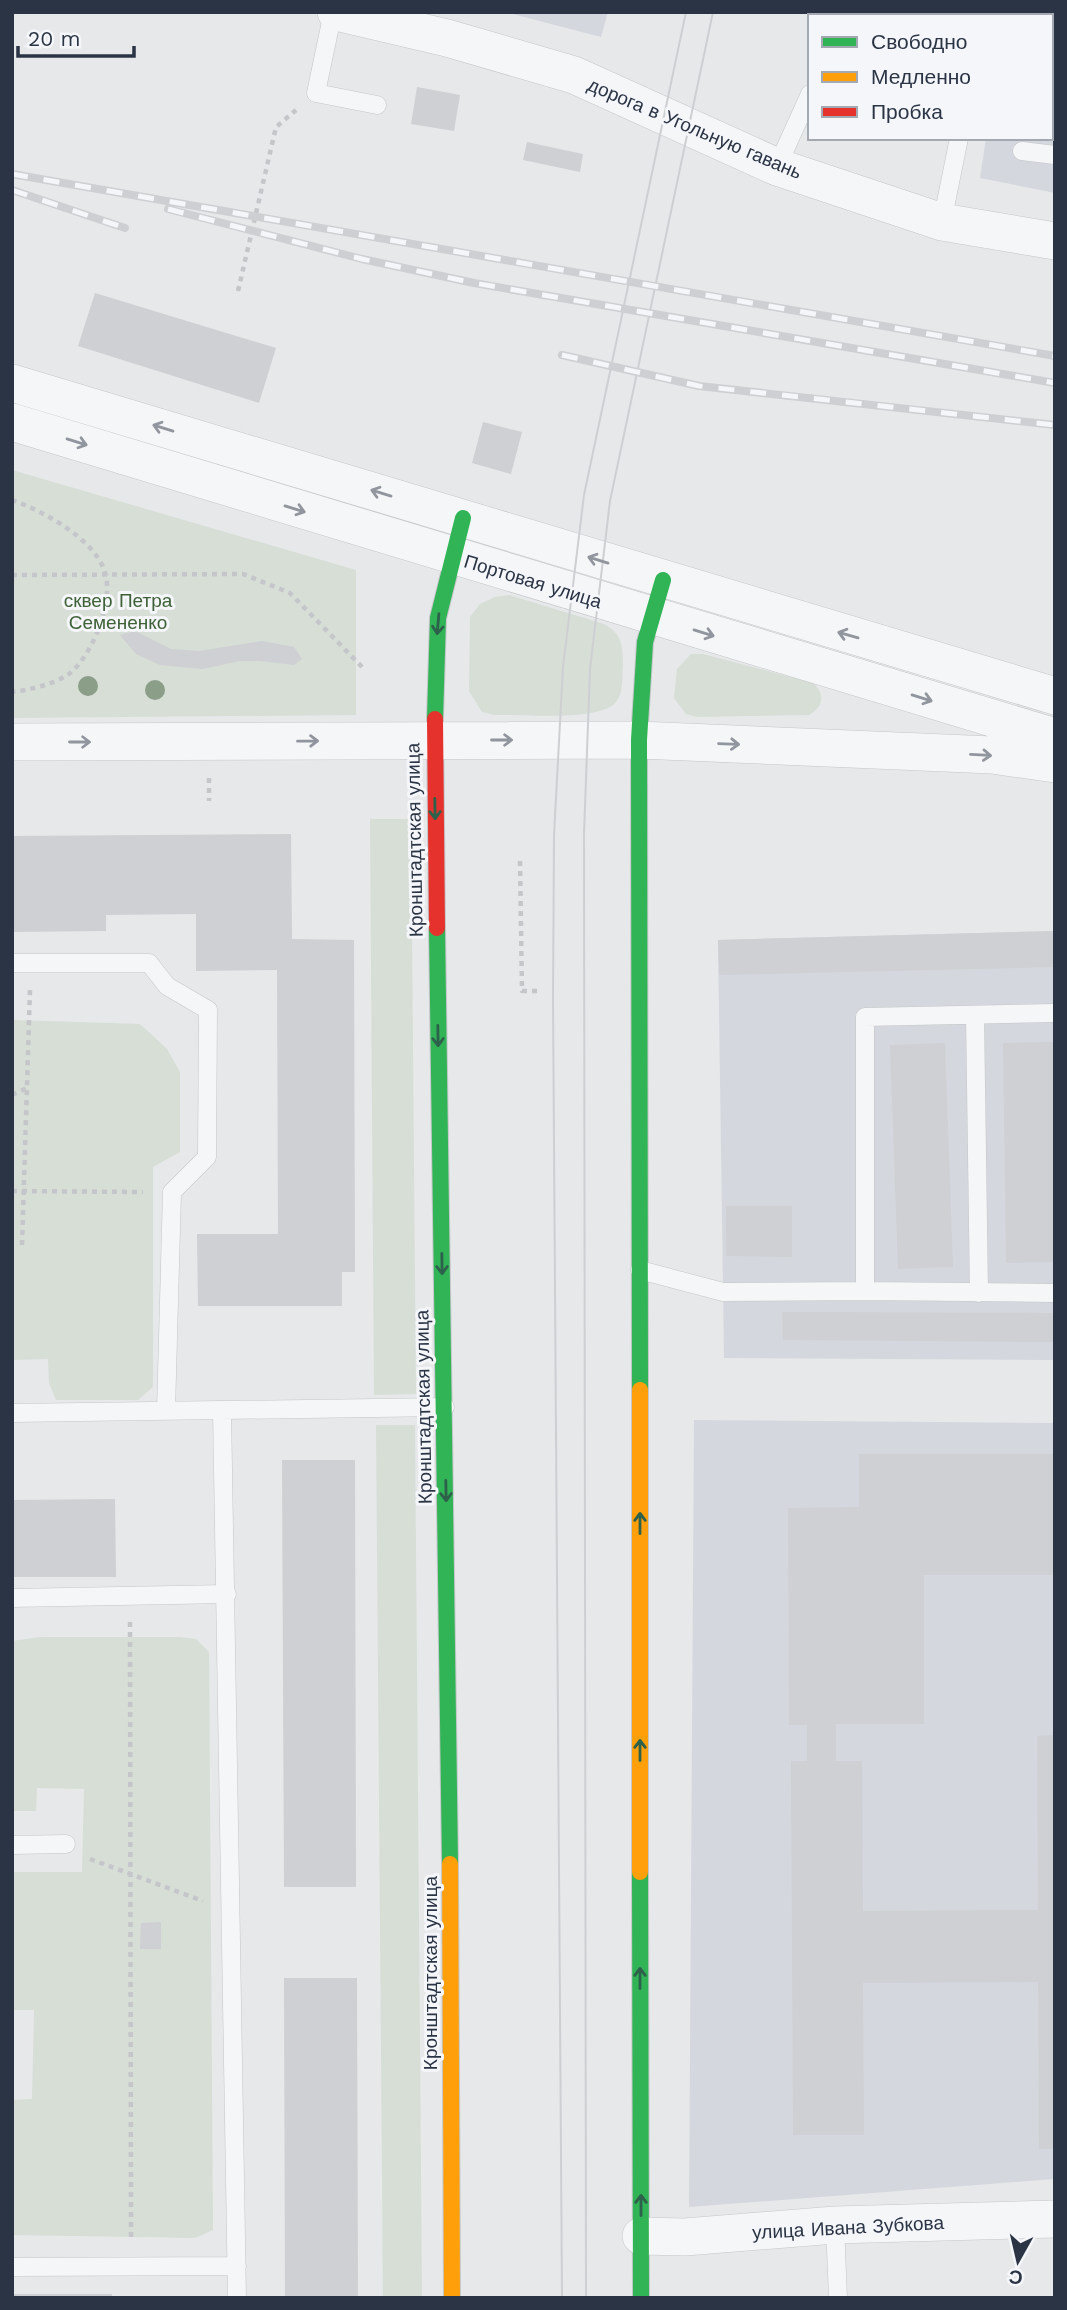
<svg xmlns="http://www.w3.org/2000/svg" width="1067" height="2310" font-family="'Work Sans',sans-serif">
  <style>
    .built { fill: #d4d7dd }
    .green { fill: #d6ded6 }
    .building { fill: #ced0d3 }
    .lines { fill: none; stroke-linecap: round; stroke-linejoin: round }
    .lane-casing { stroke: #c4c6c8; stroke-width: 19 }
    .street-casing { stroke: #c4c6c8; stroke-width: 38 }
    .fast-casing { stroke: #c4c6c8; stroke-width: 18 }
    .slow-casing { stroke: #c4c6c8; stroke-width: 18 }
    .jam-casing { stroke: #c4c6c8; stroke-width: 18 }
    .path { stroke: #c5c6ca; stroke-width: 4.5; stroke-dasharray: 5 5; stroke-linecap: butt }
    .lane { stroke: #f5f6f7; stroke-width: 18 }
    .street { stroke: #f5f6f7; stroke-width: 37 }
    .fast { stroke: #30b455; stroke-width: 16 }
    .slow { stroke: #ff9f0a; stroke-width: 16 }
    .jam { stroke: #e5322d; stroke-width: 16 }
    .tram { stroke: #cecfd2; stroke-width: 2 }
    .rail-casing { stroke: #cecfd2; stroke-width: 8 }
    .rail { stroke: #f4f6f9; stroke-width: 5; stroke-dasharray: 16; stroke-linecap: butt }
    .tree { fill: #8a9e88 }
    .oneway { stroke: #90959e }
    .oneway2 { stroke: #2d614b }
    .labels { text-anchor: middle; stroke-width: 6; stroke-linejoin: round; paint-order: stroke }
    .street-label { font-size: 19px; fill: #2b3445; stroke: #f4f6f9 }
    .park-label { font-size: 19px; fill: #3f6138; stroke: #f4f6f9 }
  </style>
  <rect width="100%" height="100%" fill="#e6e8ea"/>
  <path class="built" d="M505 12H608L601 37Z
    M1009 12H1055V193L980 178 986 138H1051V16H1009Z
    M1055 931V1360L724 1358 718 940Z
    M694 1420 1055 1423V2179L689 2207Z"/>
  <path class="green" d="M12 470 356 570V715L12 718Z
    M509 595 604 624C622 634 623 646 623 665 622 677 624 692 616 702 600 722 520 714 494 715L482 712 469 691 470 617 480 604 495 597Z
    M691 654H703L813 683C826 695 823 707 809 715L697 717 686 714 674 698 677 669Z
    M370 819H411L416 1394 374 1395Z
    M12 1020 140 1024 167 1049 180 1072V1152L153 1167V1387L138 1400H56L49 1383 48 1359 12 1360Z
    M376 1425H415L422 2298H383Z
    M41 1637H179L196 1639 209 1652 213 2230 195 2238 12 2235V2100L32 2099 34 2010H12V1872H82L84 1789 37 1788 36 1811H12V1641Z"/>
  <path class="building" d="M417 87 460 95 454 131 411 124Z
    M527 142 583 154 580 172 523 160Z
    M95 293 276 348 259 403 78 346Z
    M483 422 522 432 511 474 472 463Z
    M135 631 171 649 199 651 262 641 294 647 302 659 294 665 260 661H240L202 669 160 665 136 654 120 635Z
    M291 834 292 939 354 940 355 1272H342V1306H198L197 1234H278L277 970 196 971V914L106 915V931L12 932V836Z
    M1055 931V967L719 975 718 940Z
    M1055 1042V1262L1006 1263 1003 1043Z
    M945 1043 953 1267 898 1269 890 1045Z
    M726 1206H792V1257L726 1256Z
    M782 1312 1055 1313V1342L783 1340Z
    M859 1454H1055V1575H924V1724H836V1761H862L863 1911 1038 1910 1037 1736 1055 1735V2149H1039L1038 1982 863 1983 864 2135H793L791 1761H807V1725H789L788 1508 859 1507Z
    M282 1460H355L356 1887H284Z
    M115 1499 116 1577H12V1500Z
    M161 1922V1949H140L141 1923Z
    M284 1978H357L358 2298H285Z
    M12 2294H112V2298H12Z"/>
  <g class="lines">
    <g class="lane-casing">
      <path id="lane" d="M333 12 316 93 377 105
        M1022 151 1055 155
        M777 167 810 94
        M942 222 959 138
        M12 963H149L167 986 208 1010 207 1157 172 1192 166 1411
        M975 1015 979 1293
        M640 1270 723 1292 865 1291V1017L1055 1013
        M865 1291 1055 1293
        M222 1410 237 2298
        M12 1413 445 1407
        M12 1598 227 1594
        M12 1845 66 1844
        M835 2225 838 2298
        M12 2267 237 2266"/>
    </g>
    <g class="street-casing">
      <path id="street" d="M336 12 447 38 574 75 777 167 942 222 1055 241
        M12 383 1055 696
        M12 422 1055 737
        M12 742 639 740 992 755 1055 764
        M641 2236 685 2237 835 2225 1055 2219"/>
    </g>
    <g class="fast-casing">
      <path id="fast" d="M435 719 438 618 463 518
        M437 928 450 1864
        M640 1390 639 740 645 642 663 580
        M640 1872 641 2298"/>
    </g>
    <g class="slow-casing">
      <path id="slow" d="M640 1390V1872
        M450 1864 452 2298"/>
    </g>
    <g class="jam-casing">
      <path id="jam" d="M435 719 437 928"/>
    </g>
    <path class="path" d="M842 16V12
      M238 291 276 127 296 110
      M12 500C43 511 98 540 106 576 112 605 92 656 69 674 54 684 30 690 12 692
      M12 575 243 574 290 593 365 670
      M209 778V801
      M520 861 522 991H537
      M12 1095 27 1088
      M12 1191 143 1192
      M22 1245 30 990
      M130 1622 131 2240
      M90 1859 203 1901"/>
    <use href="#lane" class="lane"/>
    <use href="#street" class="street"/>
    <use href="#fast" class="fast"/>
    <use href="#slow" class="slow"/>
    <use href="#jam" class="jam"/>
    <path class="tram" d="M562 2298 553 999 554 835 563 667 584 495 686 12
      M586 2298 584 834 590 669 610 501 713 12"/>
    <g class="rail-casing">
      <path id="rail" d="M12 174 1055 356
        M12 190 125 228
        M168 209 362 259 474 283 1055 383
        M562 355 699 386 1055 425"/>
    </g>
    <use href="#rail" class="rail"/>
  </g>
  <g class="tree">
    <circle cx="88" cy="686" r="10"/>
    <circle cx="155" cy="690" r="10"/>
  </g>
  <defs><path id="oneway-shaft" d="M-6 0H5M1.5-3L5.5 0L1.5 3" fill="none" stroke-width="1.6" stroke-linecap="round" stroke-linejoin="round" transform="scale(1.75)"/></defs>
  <g class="oneway">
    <use href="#oneway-shaft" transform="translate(163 428) rotate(-163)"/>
    <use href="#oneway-shaft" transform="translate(77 442) rotate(17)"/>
    <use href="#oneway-shaft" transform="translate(381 493) rotate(-163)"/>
    <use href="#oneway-shaft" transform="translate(295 509) rotate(17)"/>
    <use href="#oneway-shaft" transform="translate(598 560) rotate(-163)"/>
    <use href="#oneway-shaft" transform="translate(704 633) rotate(17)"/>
    <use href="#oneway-shaft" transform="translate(848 635) rotate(-164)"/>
    <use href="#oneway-shaft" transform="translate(922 698) rotate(17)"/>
    <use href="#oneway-shaft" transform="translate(502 740)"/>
    <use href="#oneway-shaft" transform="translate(308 741) rotate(-1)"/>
    <use href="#oneway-shaft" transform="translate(80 742)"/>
    <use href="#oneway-shaft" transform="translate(729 744) rotate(2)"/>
    <use href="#oneway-shaft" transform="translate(981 755) rotate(3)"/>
  </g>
  <g class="oneway2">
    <use href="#oneway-shaft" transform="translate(438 624) rotate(95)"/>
    <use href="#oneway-shaft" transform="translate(435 809) rotate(89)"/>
    <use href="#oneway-shaft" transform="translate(438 1036) rotate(89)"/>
    <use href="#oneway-shaft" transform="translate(442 1264) rotate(89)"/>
    <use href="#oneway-shaft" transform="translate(446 1491) rotate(89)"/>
    <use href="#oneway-shaft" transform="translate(640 1523) rotate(-90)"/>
    <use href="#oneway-shaft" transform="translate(640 1750) rotate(-90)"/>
    <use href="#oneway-shaft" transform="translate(640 1978) rotate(-90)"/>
    <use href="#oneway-shaft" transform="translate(641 2205) rotate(-90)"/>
  </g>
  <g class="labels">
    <g class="street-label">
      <text transform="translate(695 128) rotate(23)" y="7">дорога в Угольную гавань</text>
      <text transform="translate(533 581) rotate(17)" y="7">Портовая улица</text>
      <text transform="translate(414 840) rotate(-91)" y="7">Кронштадтская улица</text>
      <text transform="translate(423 1407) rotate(-91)" y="7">Кронштадтская улица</text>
      <text transform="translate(430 1973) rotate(-90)" y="7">Кронштадтская улица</text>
      <text transform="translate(848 2227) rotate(-3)" y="7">улица Ивана Зубкова</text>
    </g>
    <g class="park-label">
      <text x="118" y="607">сквер Петра<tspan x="118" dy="22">Семененко</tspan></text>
    </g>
  </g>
  <rect width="1067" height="2310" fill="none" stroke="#2b3445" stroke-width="28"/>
  <rect x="808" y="14" width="245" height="126" fill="#f4f6f9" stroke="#a4a8b1" stroke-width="2"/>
  <rect x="822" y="37" width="35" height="10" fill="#30b455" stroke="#a4a8b1" stroke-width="2"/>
  <text x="871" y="49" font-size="21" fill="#2b3445">Свободно</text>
  <rect x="822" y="72" width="35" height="10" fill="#ff9f0a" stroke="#a4a8b1" stroke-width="2"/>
  <text x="871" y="84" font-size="21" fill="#2b3445">Медленно</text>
  <rect x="822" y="107" width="35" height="10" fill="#e5322d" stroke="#a4a8b1" stroke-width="2"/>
  <text x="871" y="119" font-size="21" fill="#2b3445">Пробка</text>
  <g transform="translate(1018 2261) rotate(188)" stroke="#f4f6f9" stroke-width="5" paint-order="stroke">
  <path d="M0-5L12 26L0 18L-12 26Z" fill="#2b3445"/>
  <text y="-10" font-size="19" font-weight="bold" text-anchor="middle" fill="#2b3445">С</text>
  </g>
  <path d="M18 46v10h116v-10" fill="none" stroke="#2b3445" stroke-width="3.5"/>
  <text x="28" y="46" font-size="21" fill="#2b3445" stroke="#f4f6f9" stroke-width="5" paint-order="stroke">20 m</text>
</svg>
